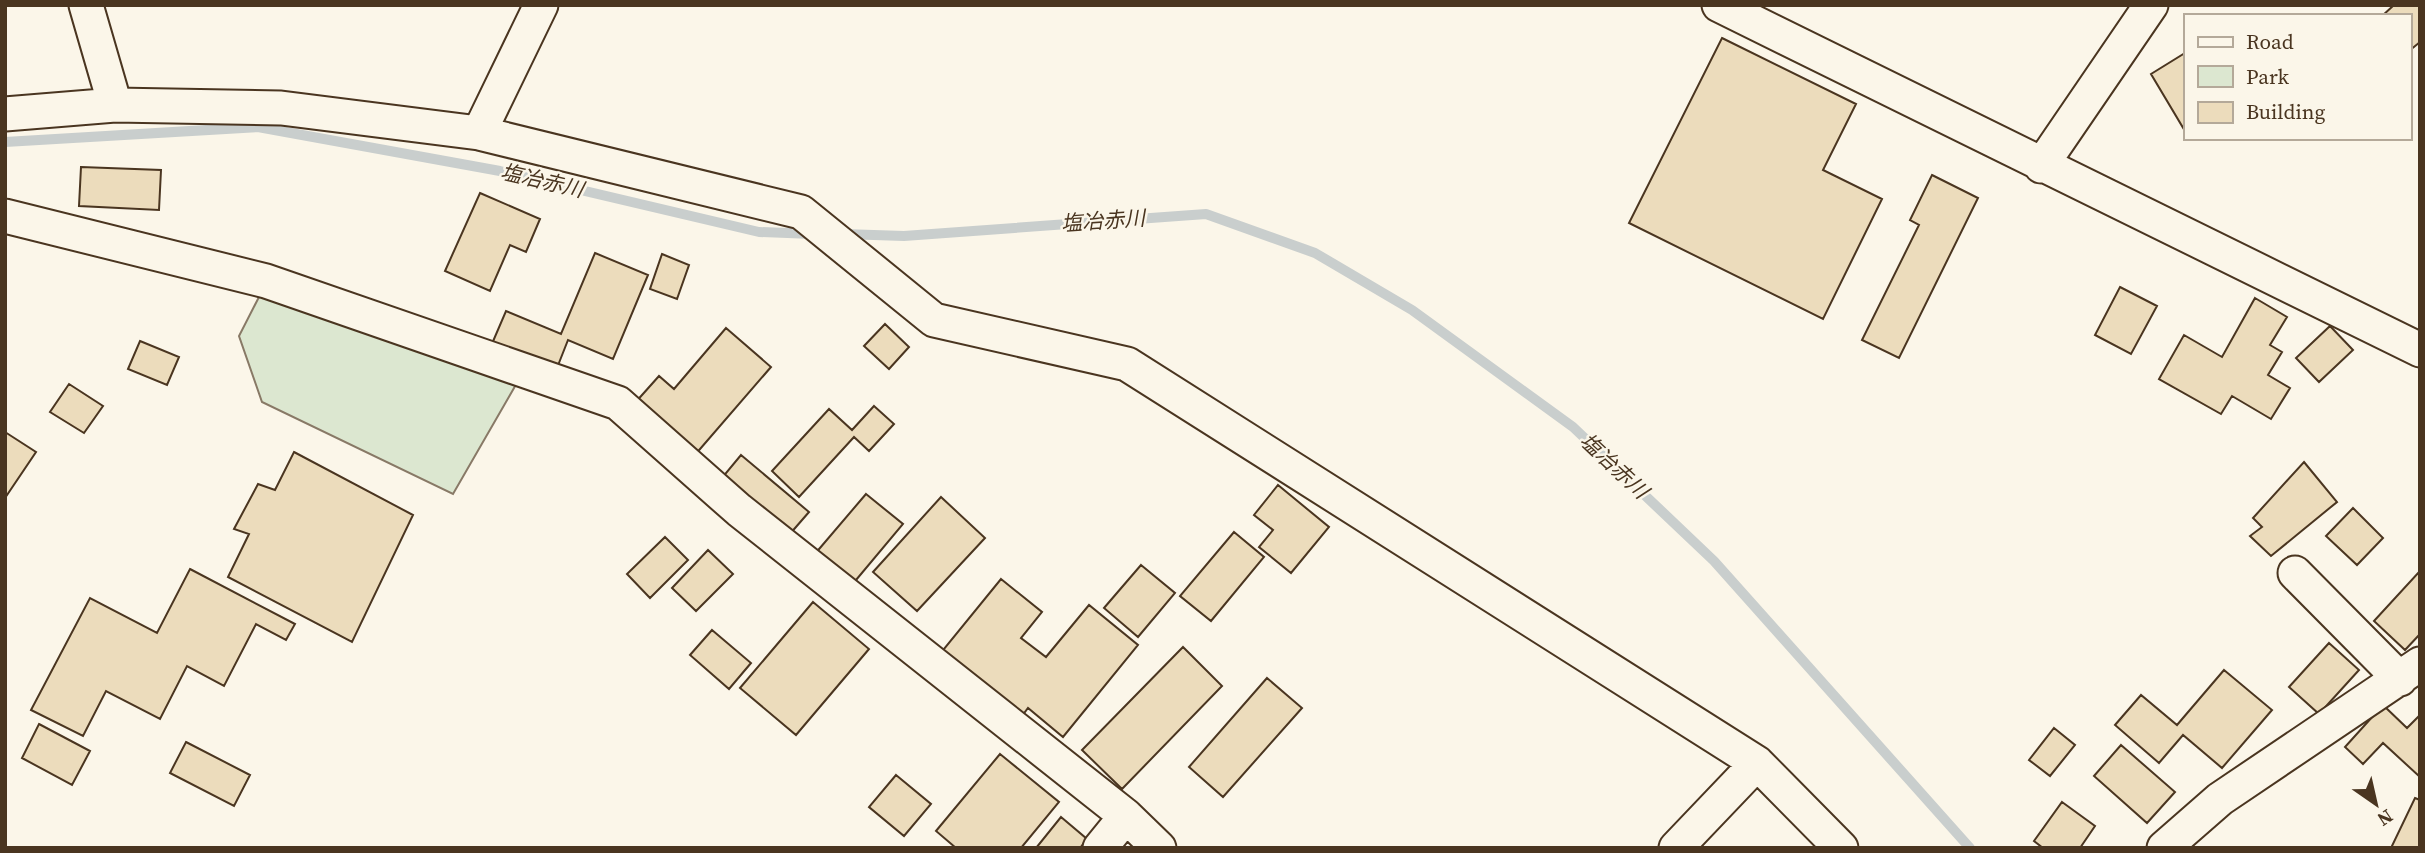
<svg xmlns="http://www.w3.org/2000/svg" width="2425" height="853" font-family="'Source Serif 4','Noto Sans JP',serif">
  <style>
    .green { fill: #dce7d0; stroke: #887966; stroke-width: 2 }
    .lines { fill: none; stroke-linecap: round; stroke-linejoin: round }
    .stream { stroke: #c9cecd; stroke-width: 10 }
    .building { fill: #ecdcbc; stroke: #4a3520; stroke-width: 2 }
    .minor-casing { stroke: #4a3520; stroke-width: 37 }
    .minor { stroke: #fbf6e9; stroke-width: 33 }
    .labels { text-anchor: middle; stroke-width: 5; stroke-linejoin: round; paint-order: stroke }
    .water-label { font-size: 21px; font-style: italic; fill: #4a3520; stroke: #fbf6e9 }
  </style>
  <rect width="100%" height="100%" fill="#fbf6e9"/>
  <path class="green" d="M260 295 518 381 453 494 262 402 239 336Z"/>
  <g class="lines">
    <path class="stream" d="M5 142 258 127 500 171 759 232 813 234
      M843 234 904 236 1206 214 1315 253 1412 310 1573 427 1714 561 1970 848"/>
  </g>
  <path class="building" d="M2394 5H2420V42L2409 51V16H2382Z
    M1722 38 1856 104 1823 170 1882 199 1823 319 1629 223Z
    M2185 53V131L2151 74Z
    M81 167 161 170 159 210 79 206Z
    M1932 175 1978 198 1899 358 1862 340 1919 225 1910 220Z
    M480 193 540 219 526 252 510 245 490 291 445 271Z
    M595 253 648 275 613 359 568 340 555 373 491 346 506 311 561 334Z
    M662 254 689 265 677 299 650 289Z
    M2120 287 2157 306 2131 354 2095 335Z
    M2255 298 2287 317 2270 345 2282 352 2268 375 2290 388 2271 419 2232 396 2221 414 2159 379 2184 335 2222 357Z
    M885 324 909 347 889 369 864 346Z
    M2330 326 2353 350 2319 382 2296 358Z
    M726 328 771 367 694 456 634 404 659 376 674 389Z
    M140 341 179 357 167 385 128 369Z
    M69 384 103 406 84 433 50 412Z
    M874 406 894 424 869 451 854 437 799 497 772 471 829 409 852 430Z
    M5 432 36 452 5 498Z
    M294 452 413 515 352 642 228 577 249 534 234 529 258 484 275 490Z
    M741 455 809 512 789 535 721 479Z
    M2304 462 2337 502 2271 556 2250 536 2262 527 2253 518Z
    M1278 485 1329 527 1291 573 1259 547 1273 530 1254 515Z
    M866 494 903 524 851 586 814 555Z
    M941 497 985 538 917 611 873 572Z
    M2353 508 2383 538 2357 565 2326 536Z
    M1234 532 1264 557 1211 621 1180 596Z
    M665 537 688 560 650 598 627 574Z
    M708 550 733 574 696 611 672 588Z
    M1141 565 1175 593 1138 637 1104 608Z
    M190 569 295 624 286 640 256 624 224 686 187 666 160 719 106 691 83 736 31 710 90 598 157 633Z
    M2419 572 2420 634 2405 650 2374 621Z
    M1001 579 1042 612 1021 638 1046 657 1089 605 1138 645 1063 737 1028 708 1019 720 939 655Z
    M813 602 869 649 796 735 740 688Z
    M712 630 751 663 729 689 690 655Z
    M2329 643 2359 670 2319 714 2289 687Z
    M1183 647 1222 686 1122 789 1082 750Z
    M2224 670 2272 710 2222 768 2183 735 2159 763 2115 725 2141 695 2177 725Z
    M1267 678 1302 708 1223 797 1189 767Z
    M2383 705 2407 728 2420 715V777L2383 743 2363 764 2345 747Z
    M39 724 90 751 72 785 22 758Z
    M2054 728 2075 745 2050 776 2029 760Z
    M186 742 250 775 234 806 170 773Z
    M2121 745 2175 792 2147 823 2094 776Z
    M1000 754 1059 802 1021 848H956L936 831Z
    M896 775 931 804 904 836 869 807Z
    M2415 798 2420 800V848H2391Z
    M2062 802 2095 826 2080 848H2043L2034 841Z
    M1061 817 1087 839 1080 848H1036Z"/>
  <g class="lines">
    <g class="minor-casing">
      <path id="minor" d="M86 5 115 105
        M1719 5 2420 350
        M5 114 115 105 281 108 479 133 801 212 934 320 1127 364 1757 763 1841 848
        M479 133 541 5
        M2041 166 2151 5
        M5 216 266 281 618 403 739 510 1126 816
        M2295 573 2400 679
        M1100 848 1126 816 1159 848
        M1676 848 1757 763
        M2164 848 2220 799 2420 664"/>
    </g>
    <use href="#minor" class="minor"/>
  </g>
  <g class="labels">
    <g class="water-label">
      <text transform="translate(542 181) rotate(13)" y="7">塩冶赤川</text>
      <text transform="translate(1103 221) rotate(-4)" y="7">塩冶赤川</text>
      <text transform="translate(1614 466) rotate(43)" y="7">塩冶赤川</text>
    </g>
  </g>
  <rect width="2425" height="853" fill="none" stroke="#4a3520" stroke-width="14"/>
  <rect x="2184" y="14" width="228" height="126" fill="#fbf6e9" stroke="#b4a999" stroke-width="2"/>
  <rect x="2198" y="37" width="35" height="10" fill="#fbf6e9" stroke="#b4a999" stroke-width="2"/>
  <text x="2246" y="49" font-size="21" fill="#4a3520">Road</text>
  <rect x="2198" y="66" width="35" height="21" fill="#dce7d0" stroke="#b4a999" stroke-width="2"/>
  <text x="2246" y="84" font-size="21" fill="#4a3520">Park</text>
  <rect x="2198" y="102" width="35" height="21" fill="#ecdcbc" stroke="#b4a999" stroke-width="2"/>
  <text x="2246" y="119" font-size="21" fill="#4a3520">Building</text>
  <g transform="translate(2376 804) rotate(146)" stroke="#fbf6e9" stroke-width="5" paint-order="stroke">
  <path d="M0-5L12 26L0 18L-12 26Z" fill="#4a3520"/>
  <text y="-10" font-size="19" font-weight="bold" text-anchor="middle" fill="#4a3520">N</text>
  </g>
</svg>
